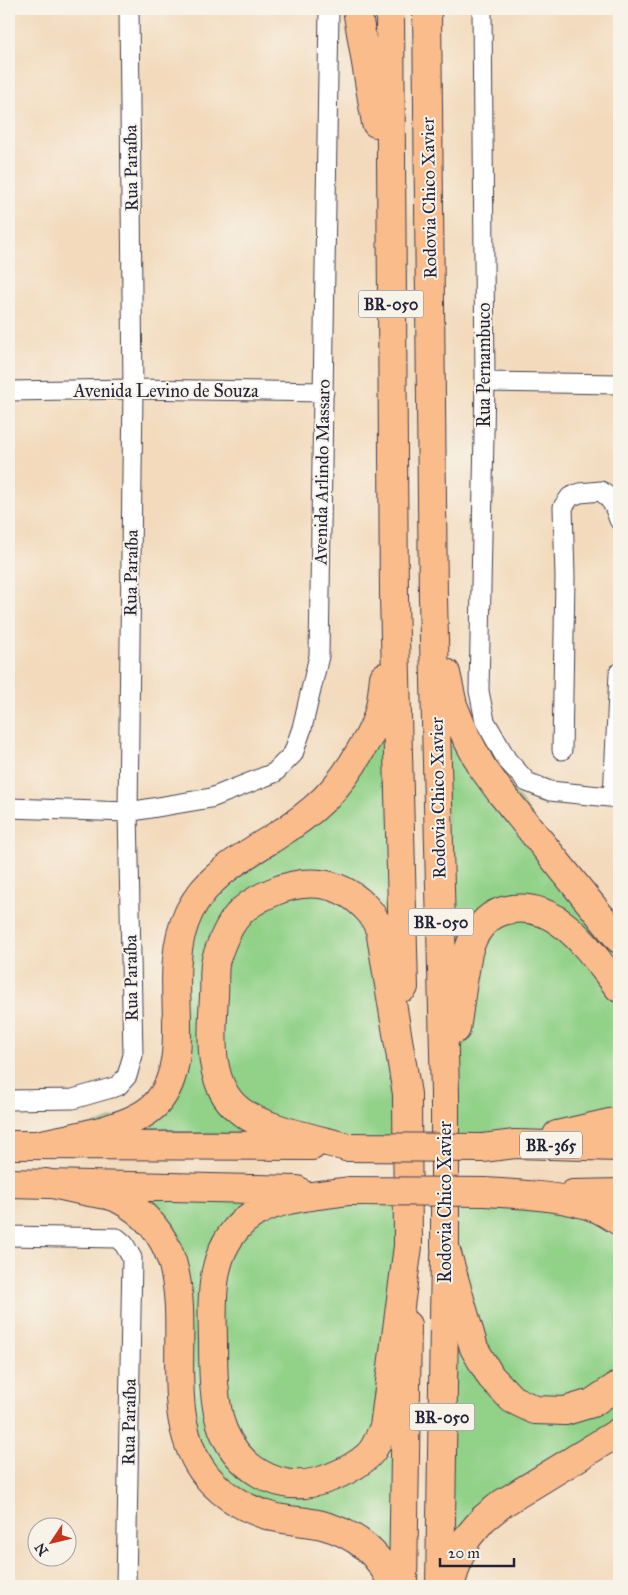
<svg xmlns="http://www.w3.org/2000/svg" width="628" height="1595" font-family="'IM FELL Great Primer',serif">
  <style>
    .green { fill: #91d188; stroke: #5a7a62 }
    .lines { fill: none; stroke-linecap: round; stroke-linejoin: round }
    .minor-casing { stroke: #413e4e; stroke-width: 21 }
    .primary-casing { stroke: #413e4e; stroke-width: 30 }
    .trunk-casing { stroke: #413e4e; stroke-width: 30 }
    .minor { stroke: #fff; stroke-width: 19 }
    .primary { stroke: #fabc8b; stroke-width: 28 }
    .trunk { stroke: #fabc8b; stroke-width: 28 }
    .trunk-bridge-casing { stroke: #413e4e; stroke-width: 30; stroke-linecap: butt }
    .trunk-bridge { stroke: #fabc8b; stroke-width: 28 }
    .labels { text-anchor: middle; stroke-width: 4; stroke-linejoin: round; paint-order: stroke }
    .shield { fill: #f7f3e8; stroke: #62616f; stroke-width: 1 }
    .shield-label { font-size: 16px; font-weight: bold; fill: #22223b }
    .street-label { font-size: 18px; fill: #22223b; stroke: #f7f3e8 }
  </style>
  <rect width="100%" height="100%" fill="#f7f3e8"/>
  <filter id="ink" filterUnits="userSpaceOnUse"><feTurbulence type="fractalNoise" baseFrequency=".02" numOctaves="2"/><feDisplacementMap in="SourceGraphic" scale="10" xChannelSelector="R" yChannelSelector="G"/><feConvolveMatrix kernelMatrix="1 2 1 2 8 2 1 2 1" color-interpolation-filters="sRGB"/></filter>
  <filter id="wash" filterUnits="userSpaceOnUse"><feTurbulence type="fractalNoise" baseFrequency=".0096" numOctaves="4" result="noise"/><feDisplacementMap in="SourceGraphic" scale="20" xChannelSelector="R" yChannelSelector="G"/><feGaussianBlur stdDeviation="1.12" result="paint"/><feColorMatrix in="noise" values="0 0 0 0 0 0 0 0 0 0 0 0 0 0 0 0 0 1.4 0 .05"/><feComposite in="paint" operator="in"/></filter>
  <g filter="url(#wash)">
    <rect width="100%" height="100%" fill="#f3dabc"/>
    <path class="green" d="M394 599 403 1147 37 1145 157 1103 189 912 285 831 370 734Z
      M446 673 453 705 619 939V1147H447Z
      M409 1191 403 1586 388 1574 299 1521 202 1469 174 1264 115 1197Z
      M448 1192 619 1193V1432L503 1503 450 1586Z"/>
  </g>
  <g filter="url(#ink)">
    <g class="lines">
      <g class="minor-casing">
        <path id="minor" d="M482 9 485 382 479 691 485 721 507 760 527 782 550 791 619 798
          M485 382 619 384
          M9 391 133 389 324 392
          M562 750 565 577 563 507 570 497 580 493 601 491C612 499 615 508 619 520
          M613 798 619 673
          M9 808 128 812 211 798 274 773 293 754 302 728 319 656 329 9
          M9 1100 73 1099 118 1086 127 1076 133 1055 128 812 133 389 129 9
          M9 1236 117 1238 124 1244 132 1258 126 1586"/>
      </g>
      <g class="primary-casing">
        <path id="primary" d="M403 1586 407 1325
          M440 1586 445 1255"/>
      </g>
      <g class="trunk-casing">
        <path id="trunk" d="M357 9 376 123
          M390 9 394 598 404 987
          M427 9 433 598 445 1094V1247L474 1348 491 1377 512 1399 535 1410 565 1411 592 1403 619 1385
          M446 673 453 705 466 737 482 767 501 793 619 939
          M456 1029C459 1011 461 993 464 976 466 967 466 958 469 949 474 932 486 916 503 911 557 896 590 952 619 988
          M557 1135 619 1121
          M9 1145 312 1146
          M37 1145C71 1137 134 1129 157 1103 189 1067 172 1003 177 960 178 943 182 927 189 912 207 877 240 858 273 838 313 813 339 790 362 748 370 736 377 721 380 707 382 697 383 687 384 677
          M346 1147C318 1139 260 1128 239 1110 206 1084 212 1033 214 996 215 984 213 970 216 959 221 944 228 926 238 915 247 904 261 897 273 892 308 877 343 881 369 911 374 916 377 924 380 930L407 1094 408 1246 384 1427C380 1435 377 1444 372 1451 361 1465 333 1478 316 1482 276 1492 238 1467 223 1430 213 1405 213 1366 213 1340 212 1297 209 1251 245 1220 273 1197 314 1196 349 1191
          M483 1148 515 1144 619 1147
          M9 1183 297 1190
          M46 1183C62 1186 79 1190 95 1193 102 1194 110 1195 117 1198 227 1253 145 1388 202 1470 219 1494 244 1509 273 1517 289 1521 306 1521 322 1525 356 1534 380 1553 393 1586
          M485 1192C518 1194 566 1196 596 1208 604 1211 612 1217 619 1221
          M573 1194 619 1193
          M450 1586 458 1560 467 1538 483 1519 503 1503 619 1432"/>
      </g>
      <use href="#minor" class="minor"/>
      <use href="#primary" class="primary"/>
      <use href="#trunk" class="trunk"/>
      <g class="trunk-bridge-casing">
        <path id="trunk-bridge" d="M346 1147 483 1148
          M349 1191 485 1192"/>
      </g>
      <use href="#trunk-bridge" class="trunk-bridge"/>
    </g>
  </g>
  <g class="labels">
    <g class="shield">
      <rect x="358.5" y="290.5" width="65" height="27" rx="4"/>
      <rect x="408.5" y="908.5" width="65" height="27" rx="4"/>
      <rect x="520" y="1131.5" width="62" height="27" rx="4"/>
      <rect x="409.5" y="1403.5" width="65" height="27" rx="4"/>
    </g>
    <g class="shield-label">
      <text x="391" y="310">BR-050</text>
      <text x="441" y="928">BR-050</text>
      <text x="551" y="1151">BR-365</text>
      <text x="442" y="1423">BR-050</text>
    </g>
    <g class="street-label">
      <text transform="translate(131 168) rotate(-91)" y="6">Rua Paraíba</text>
      <text transform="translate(429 198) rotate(-91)" y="6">Rodovia Chico Xavier</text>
      <text transform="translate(484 365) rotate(-90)" y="6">Rua Pernambuco</text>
      <text x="166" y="397">Avenida Levino de Souza</text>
      <text transform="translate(322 472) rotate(-89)" y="6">Avenida Arlindo Massaro</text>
      <text transform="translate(131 573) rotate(-89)" y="6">Rua Paraíba</text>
      <text transform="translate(438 798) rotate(-91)" y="6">Rodovia Chico Xavier</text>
      <text transform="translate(131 978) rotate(-91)" y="6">Rua Paraíba</text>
      <text transform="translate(445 1202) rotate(-90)" y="6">Rodovia Chico Xavier</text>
      <text transform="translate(129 1422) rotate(-89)" y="6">Rua Paraíba</text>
    </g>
  </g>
  <rect width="628" height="1595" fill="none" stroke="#f7f3e8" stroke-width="30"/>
  <g transform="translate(52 1542) rotate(235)"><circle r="24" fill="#f7f3e8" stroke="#a29fa3"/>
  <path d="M0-4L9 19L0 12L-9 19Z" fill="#c8321e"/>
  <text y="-8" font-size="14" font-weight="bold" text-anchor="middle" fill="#22223b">N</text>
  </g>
  <path d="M440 1558v8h74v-8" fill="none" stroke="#22223b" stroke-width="2.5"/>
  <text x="448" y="1558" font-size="15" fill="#22223b" stroke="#f7f3e8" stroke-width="4" paint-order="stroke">20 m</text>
</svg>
